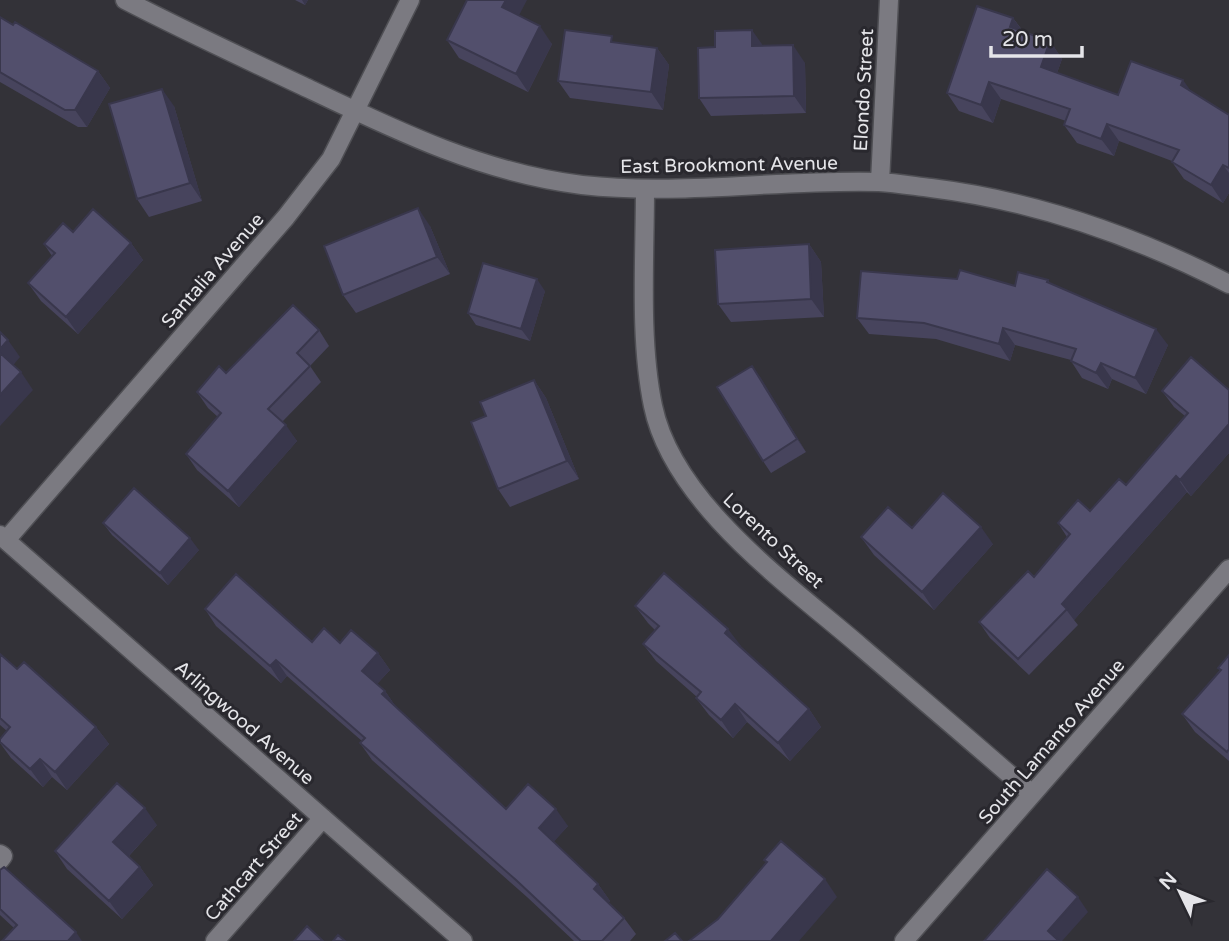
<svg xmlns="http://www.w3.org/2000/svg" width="1229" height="941" font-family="'Varela Round',sans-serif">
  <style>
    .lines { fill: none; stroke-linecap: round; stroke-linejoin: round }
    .minor-casing { stroke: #4f4f54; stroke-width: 21 }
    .minor { stroke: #7b7a81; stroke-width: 18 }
    .wall { fill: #47445d }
    .shaded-wall { fill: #39374c }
    .building { fill: #524f6c; stroke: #39374c; stroke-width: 2 }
    .labels { text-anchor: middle; stroke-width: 6; stroke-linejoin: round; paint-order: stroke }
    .street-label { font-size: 19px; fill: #e5e5e9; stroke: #29282e }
  </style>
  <rect width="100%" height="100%" fill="#333238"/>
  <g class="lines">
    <g class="minor-casing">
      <path id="minor" d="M125 0C183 30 243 58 303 86 393 129 482 173 582 185 681 196 780 179 879 182 896 183 914 186 931 188 1036 201 1135 236 1229 284
        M880 182 889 0
        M645 189C645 258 639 339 653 406 673 503 788 584 860 646 917 695 975 744 1032 794
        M0 535 463 941
        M6 540 286 217 331 159 410 0
        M0 854 3 856 0 860
        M215 941 323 818
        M904 941 1229 569"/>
    </g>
    <use href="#minor" class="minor"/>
  </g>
  <path class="wall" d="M295 0H308L305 5Z
    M519 16 552 44 528 92 459 58 447 40Z
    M0 17 98 71 110 88 87 127H78L0 82Z
    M1013 18 1023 31 1050 41 1062 59 1057 73 1118 95 1192 92 1229 115V193L1223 203 1184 179 1172 162V161L1119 141 1114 156 1077 143 1064 125 1066 121 1001 99 993 123 959 111 947 93Z
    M617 43 657 48 669 65 663 110 570 98 558 81Z
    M763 46 805 63 806 113 711 116 699 98Z
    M174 106 202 201 149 217 137 199Z
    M430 226 450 274 356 313 343 295Z
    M73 232 131 243 143 260 78 334 41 301 28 283 52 256 44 244Z
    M809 244 821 262 824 317 731 322 718 304Z
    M957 279 1015 286 1048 280 1050 283 1168 345 1146 394 1112 379 1108 389 1082 378 1071 361V360L1015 345 1010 361 936 339 869 334 857 318Z
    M545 291 530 341 476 325 468 313Z
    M319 330 329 346 310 366 321 382 282 422 297 441 239 507 197 470 186 454 218 417 208 408 197 392 226 373Z
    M752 366 806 452 771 473 763 461Z
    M534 380 546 398 579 479 510 507 498 489 486 416Z
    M1229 390V453L1191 496 1187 492 1074 620 1078 625 1029 675 990 638 979 622 1034 577 1067 537 1058 523 1090 511 1126 485 1185 416 1174 407 1162 391Z
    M103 523 199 550 168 585 112 535Z
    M861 537 993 544 934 610 874 555Z
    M635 606 741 646 740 647 809 709 821 727 790 761 747 722 733 738 709 715 696 698 697 697 656 661 643 644 655 630 648 623Z
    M205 609 312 642 340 643 378 653 390 670 377 684 385 691 396 707 506 809 568 826 553 842 598 884 610 901 608 903 624 918 636 934 630 941H574L527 897 372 760 360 743 362 741 287 676 281 683 216 626Z
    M0 654 17 669 96 727 109 744 67 790 52 777 43 787 11 758 0 743V739L7 731 0 725Z
    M1229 655V761L1195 732 1182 714 1220 670 1218 668Z
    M157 825 129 856 140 867 153 885 122 919 67 869 55 851Z
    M0 870 76 932 14 928 0 915Z"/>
  <path class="shaded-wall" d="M302 0H308L305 5Z
    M506 0H527L514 25 502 7Z
    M1013 18 1026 36 1010 27Z
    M540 26 552 44 528 92 516 74Z
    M752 30 764 47 752 46Z
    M1050 41 1062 59 1053 84 1041 67Z
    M793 45 805 63 806 113 794 96Z
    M657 48 669 65 663 110 651 92Z
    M98 71 110 88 87 127 75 110Z
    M1183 80 1196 98 1181 85Z
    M989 82 1001 99 993 123 981 105Z
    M162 89 174 106 202 201 190 183Z
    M1107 124 1119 141 1114 156 1101 139Z
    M1223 165 1229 173V193L1223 203 1211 185Z
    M418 208 430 226 450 274 437 257Z
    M131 243 143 260 78 334 66 317Z
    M809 244 821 262 824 317 811 299Z
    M537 279 545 291 530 341 521 329Z
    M1003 328 1015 345 1010 361 999 344Z
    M1156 329 1168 345 1146 394 1135 378Z
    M8 340 20 357 10 369 0 354V349Z
    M1101 363 1112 379 1108 389 1096 373Z
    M752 366 761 378 806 452 797 439Z
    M21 372 33 390 0 426V395Z
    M534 380 546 398 579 479 567 461Z
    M1229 424V453L1191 496 1180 480Z
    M286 425 297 441 239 507 228 491Z
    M1176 476 1187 492 1074 620 1062 604Z
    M981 527 993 544 934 610 922 592Z
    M190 538 199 550 168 585 160 573Z
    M728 629 741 646 737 651 725 633Z
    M378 653 390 670 374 687 362 671Z
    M276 660 287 676 281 683 270 666Z
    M385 691 396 707 382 694Z
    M735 704 747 722 733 738 721 720Z
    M809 709 821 727 790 761 778 743Z
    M96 727 109 744 67 790 55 772Z
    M40 759 52 777 43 787 30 769Z
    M145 808 157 825 125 860 113 842Z
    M556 809 568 826 551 845 539 828Z
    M140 867 153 885 122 919 109 901Z
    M825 879 837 897 799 941H771Z
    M598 884 610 901 606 906 594 889Z
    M1078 897 1088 912 1062 941H1055L1048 931Z
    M76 932 82 941H68Z"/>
  <path class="building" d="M467 0H506L502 7 540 26 516 74 447 40Z
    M977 6 1013 18 1010 27 1050 41 1041 67 1118 95 1131 61 1183 80 1181 85 1229 115V168L1223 165 1211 185 1172 162 1179 150 1107 124 1101 139 1064 125 1070 109 989 82 981 105 947 93Z
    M0 17 13 25 15 22 98 71 75 110H65L0 72Z
    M565 30 612 36 611 42 657 48 651 92 558 81Z
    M752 30V46L793 45 794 96 699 98 698 48 715 47V31Z
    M162 89 190 183 137 199 109 104Z
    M418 208 437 257 343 295 324 246Z
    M93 209 131 243 66 317 28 283 55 253 44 244 63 223 73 232Z
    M809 244 811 299 718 304 715 250Z
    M483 263 537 279 521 329 468 313Z
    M960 270 1015 286 1018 272 1048 280 1047 282 1156 329 1135 378 1101 363 1096 373 1071 361 1076 349 1003 328 999 344 924 323 857 318 861 271 957 279Z
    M293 305 319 330 297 353 310 366 268 409 286 425 228 491 186 454 221 413 197 392 219 366 226 373Z
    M0 332 8 340 0 349Z
    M0 353 21 372 0 395Z
    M1191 357 1229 390V424L1180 480 1176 476 1062 604 1067 609 1018 659 979 622 1028 571 1034 577 1070 534 1058 523 1078 500 1090 511 1119 479 1126 485 1188 413 1162 391Z
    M752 366 797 439 763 461 717 387Z
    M534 380 567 461 498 489 471 422 486 416 480 402Z
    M134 488 190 538 160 573 103 523Z
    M943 493 981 527 922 592 861 537 888 507 912 528Z
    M664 573 728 629 725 633 809 709 778 743 735 704 721 720 696 698 701 692 643 644 659 626 635 606Z
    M236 574 312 642 324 628 340 643 351 630 378 653 362 671 385 691 382 694 506 809 528 784 556 809 539 828 598 884 594 889 624 918 602 941H581L516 880 360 743 365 738 276 660 270 666 205 609Z
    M0 654 17 669 24 662 96 727 55 772 40 759 30 769 0 742V739L10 727 0 718Z
    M1229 655V749L1227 752 1182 714 1221 670 1218 668Z
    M117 783 145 808 113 842 140 867 109 901 55 851Z
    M781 841 825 879 771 941H689L718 919 767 862 764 860Z
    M4 867 76 932 68 941H2L17 925 0 909V870Z
    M1047 869 1078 897 1048 931 1059 941H984Z
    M307 926 323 941H294Z
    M675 933 682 941H665Z
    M338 935 345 941H333Z"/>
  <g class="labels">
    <g class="street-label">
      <text transform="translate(863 90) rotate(-87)" y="7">Elondo Street</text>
      <text transform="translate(729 164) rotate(-1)" y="7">East Brookmont Avenue</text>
      <text transform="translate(212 270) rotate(-49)" y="7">Santalia Avenue</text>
      <text transform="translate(774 540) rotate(43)" y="7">Lorento Street</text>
      <text transform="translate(245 722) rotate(41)" y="7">Arlingwood Avenue</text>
      <text transform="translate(1051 741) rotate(-49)" y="7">South Lamanto Avenue</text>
      <text transform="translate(253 866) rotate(-49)" y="7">Cathcart Street</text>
    </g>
  </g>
  <g transform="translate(1180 892) rotate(313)" stroke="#29282e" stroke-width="5" paint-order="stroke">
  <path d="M0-5L12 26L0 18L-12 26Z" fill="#e5e5e9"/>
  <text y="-10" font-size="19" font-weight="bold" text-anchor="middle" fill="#e5e5e9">N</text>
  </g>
  <path d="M991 46v10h91v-10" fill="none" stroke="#e5e5e9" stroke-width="3.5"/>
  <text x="1002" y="46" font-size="21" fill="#e5e5e9" stroke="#29282e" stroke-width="5" paint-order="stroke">20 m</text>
</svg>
